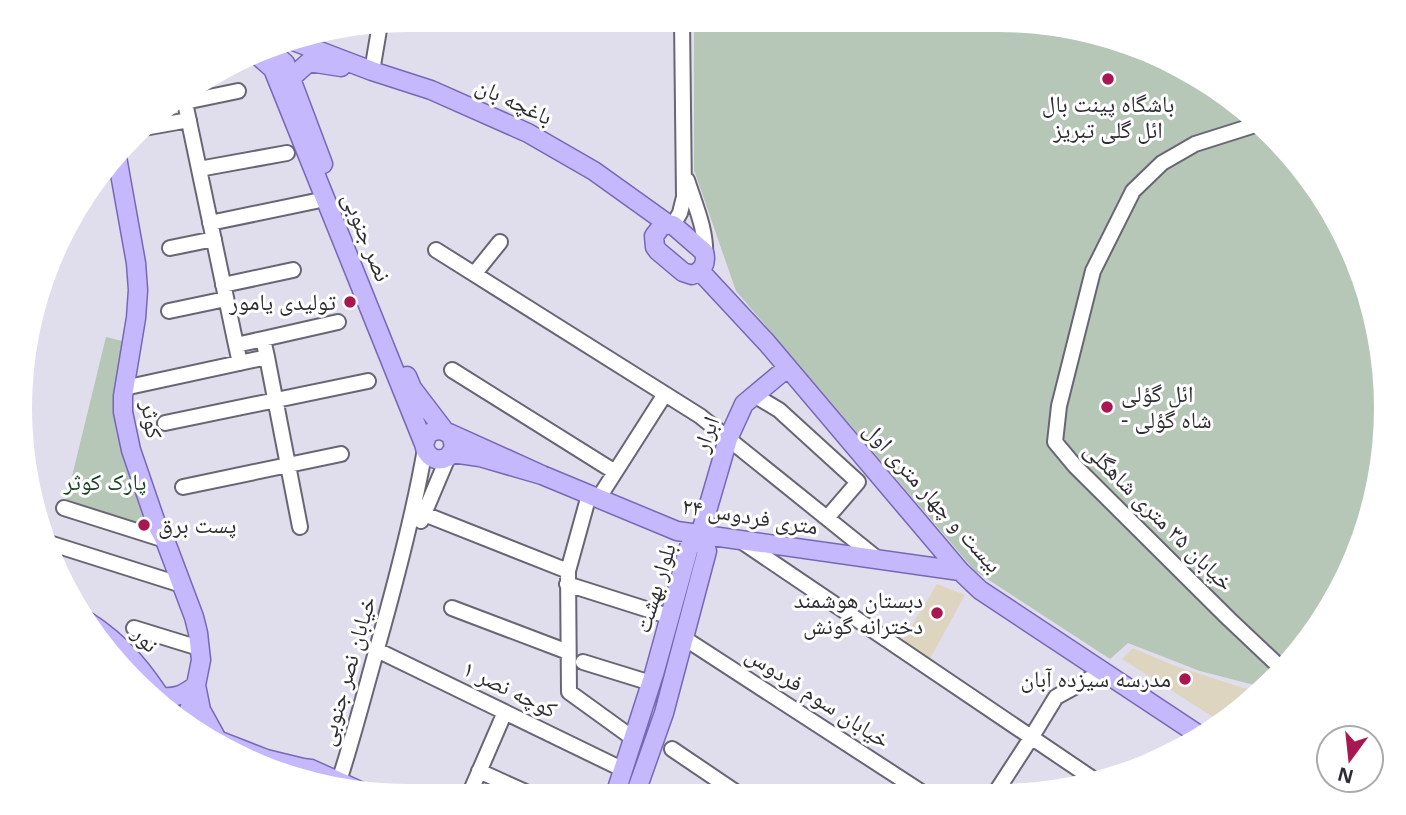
<svg xmlns="http://www.w3.org/2000/svg" width="1406" height="815" font-family="'Open Sans','Noto Naskh Arabic',sans-serif">
  <style>
    .education { fill: #ded5c0 }
    .green { fill: #b6c6b7 }
    .lines { fill: none; stroke-linecap: round; stroke-linejoin: round }
    .minor-casing { stroke: #686673; stroke-width: 18 }
    .major-casing { stroke: #7768b5; stroke-width: 21 }
    .minor { stroke: #fff; stroke-width: 14 }
    .major { stroke: #c5b8fd; stroke-width: 18 }
    .poi-dot { fill: #a91750; stroke: #fff; stroke-width: 2.5 }
    .labels { text-anchor: middle; stroke-width: 6; stroke-linejoin: round; paint-order: stroke }
    .street-label { font-size: 23px; fill: #2d2c32; stroke: #fff }
    .poi-label { font-size: 23px; fill: #2d2c32; stroke: #fff; text-anchor: end }
    .park-label { font-size: 23px; fill: #1a411f; stroke: #fff }
  </style>
  <rect width="100%" height="100%" fill="#e0dded"/>
  <path class="education" d="M937 584 965 595 927 664 900 645Z
    M1133 648 1175 666 1259 693 1221 722 1122 659Z"/>
  <path class="green" d="M694 20H1024L1124 40 1214 84 1321 191 1379 331V483L1322 623 1273 682 1266 688 1200 671 1128 643 1110 659 975 571 736 291 694 170Z
    M106 337 130 343 122 390 151 532 65 505Z"/>
  <g class="lines">
    <g class="minor-casing">
      <path id="minor" d="M372 71 380 24
        M183 93 236 345
        M185 102 238 91
        M1255 125 1195 144 1162 163 1133 191 1093 271 1059 406 1055 442 1075 466 1229 619 1283 670
        M144 128 189 120
        M199 169 287 153
        M687 180C695 205 707 231 705 257
        M210 223 316 201
        M673 225 680 213 684 197 682 20
        M170 248 214 239
        M436 250 700 416 879 560
        M475 273 500 242
        M223 285 293 270
        M169 311 226 299
        M263 339 338 322
        M267 357 300 527
        M452 370 615 472
        M124 388 267 357 263 339 236 345 240 363
        M754 395 779 410 858 482 827 518
        M165 423 368 381
        M183 487 341 454
        M589 495 568 571 569 692 634 739
        M598 499 665 394
        M64 508 165 540
        M424 514 568 571
        M421 521 448 457
        M741 541 1096 781
        M49 543 182 585
        M567 584 671 617
        M452 608 568 652
        M134 628 199 648
        M684 638 926 795
        M377 650 624 770
        M583 662 651 683
        M672 749 740 795
        M479 771 532 795
        M339 781C353 738 364 695 376 652 395 585 413 518 425 449
        M469 795 505 712
        M994 795 1031 738 1056 697 1089 679 1106 674"/>
    </g>
    <g class="major-casing">
      <path id="major" d="M288 39 372 71 431 90 528 133 594 171 668 224
        M268 48 285 63 323 164
        M256 54 273 69 424 444C426 457 436 463 448 457L454 448 452 437C445 429 437 428 428 434L424 444
        M290 79 309 62 341 67
        M117 157 136 263 138 290 136 318 123 396V412L131 450 156 523 165 540 194 617 198 633 201 660 196 685 186 721
        M668 224 673 225 704 252C707 263 703 271 692 275L683 272 658 251 655 247 654 236 661 227Z
        M700 271 767 343 960 571 980 590 1202 737
        M407 376 412 388 444 430
        M449 433 542 475 480 457 452 453
        M542 475 677 531 960 571
        M87 621C123 644 145 672 167 707
        M161 697C176 698 184 695 196 685L201 710 217 739
        M197 732 266 759 303 768
        M293 773 303 768 311 769 360 791
        M615 795 654 674 689 547 700 535 728 439 744 404 787 368
        M635 795 664 713 707 551 700 535"/>
    </g>
    <use href="#minor" class="minor"/>
    <use href="#major" class="major"/>
  </g>
  <g class="poi-dot">
    <circle cx="1108" cy="79" r="7"/>
    <circle cx="350" cy="302" r="7"/>
    <circle cx="1107" cy="407" r="7"/>
    <circle cx="144" cy="525" r="7"/>
    <circle cx="937" cy="613" r="7"/>
    <circle cx="1185" cy="679" r="7"/>
  </g>
  <g class="labels">
    <g class="street-label">
      <text transform="translate(514 101) rotate(25)" y="8">باغچه بان</text>
      <text transform="translate(367 237) rotate(68)" y="8">نصر جنوبی</text>
      <text transform="translate(152 420) rotate(81)" y="8">کوثر</text>
      <text transform="translate(706 434) rotate(-70)" y="8">ابرار</text>
      <text transform="translate(933 497) rotate(48)" y="8">بیست و چهار متری اول</text>
      <text transform="translate(750 516) rotate(9)" y="8">۲۴ متری فردوس</text>
      <text transform="translate(1159 516) rotate(45)" y="8">خیابان ۳۵ متری شاهگلی</text>
      <text transform="translate(655 588) rotate(-73)" y="8">بلوار بهشت</text>
      <text transform="translate(146 639) rotate(48)" y="8">نور</text>
      <text transform="translate(347 671) rotate(-74)" y="8">خیابان نصر جنوبی</text>
      <text transform="translate(510 689) rotate(26)" y="8">کوچه نصر ۱</text>
      <text transform="translate(818 697) rotate(33)" y="8">خیابان سوم فردوس</text>
    </g>
    <g class="poi-label">
      <text x="1108" y="112" text-anchor="middle">باشگاه پینت بال<tspan x="1108" dy="26">ائل گلی تبریز</tspan></text>
      <text x="336" y="310">تولیدی یامور</text>
      <text x="1121" y="402" text-anchor="start">ائل گؤلی<tspan x="1121" dy="26">- شاه گؤلی</tspan></text>
      <text x="158" y="533" text-anchor="start">پست برق</text>
      <text x="923" y="608">دبستان هوشمند<tspan x="923" dy="26">دخترانه گونش</tspan></text>
      <text x="1171" y="687">مدرسه سیزده آبان</text>
    </g>
    <g class="park-label">
      <text x="105" y="490">پارک کوثر</text>
    </g>
  </g>
  <path d="M0 0H1406V815H0ZM408 32H998A376 376 0 0 1 1374 408V408A376 376 0 0 1 998 784H408A376 376 0 0 1 32 408V408A376 376 0 0 1 408 32Z" fill="#fff" fill-rule="evenodd"/>
  <g transform="translate(1350 759) rotate(195)"><circle r="33" fill="#ffffff" stroke="#ababad" stroke-width="2"/>
  <path d="M0-5L12 26L0 18L-12 26Z" fill="#a91750"/>
  <text y="-10" font-size="19" font-weight="bold" text-anchor="middle" fill="#2d2c32">N</text>
  </g>
</svg>
